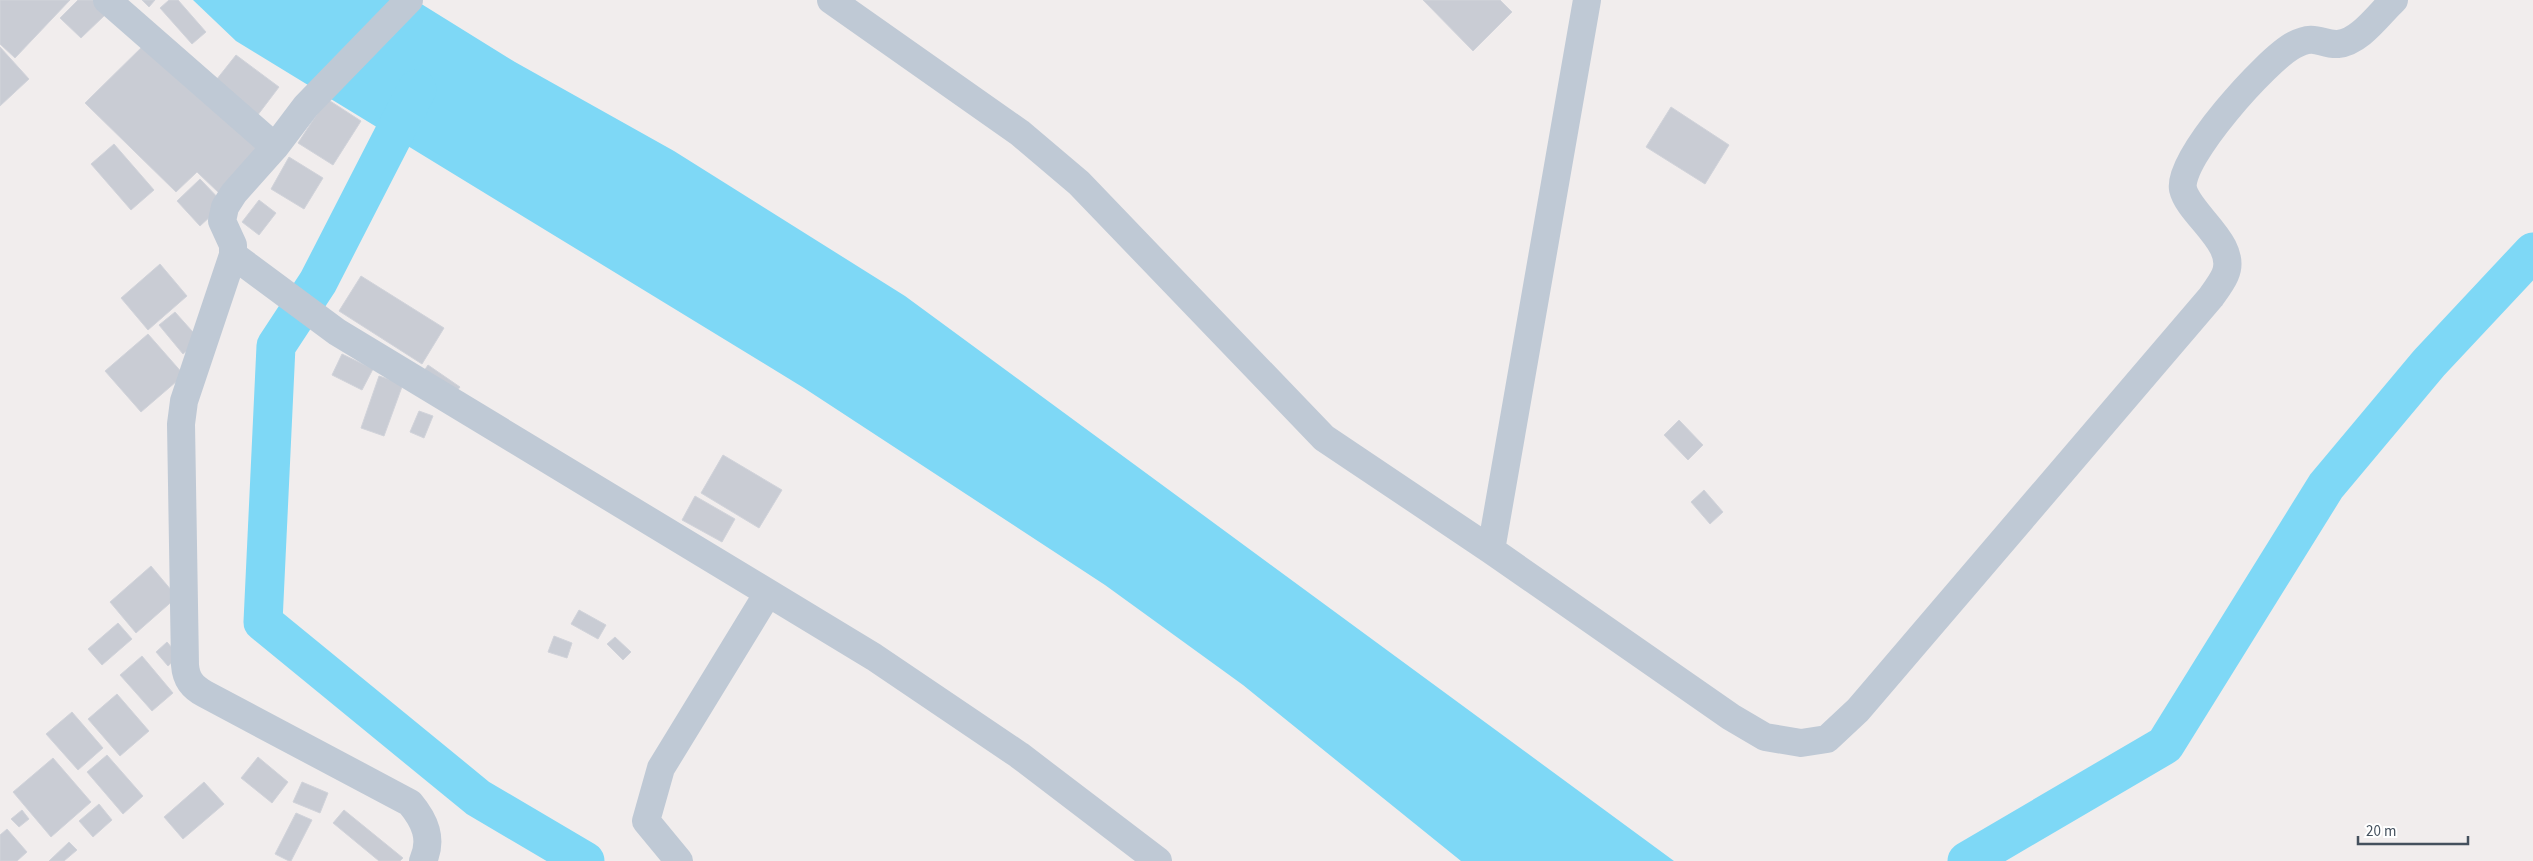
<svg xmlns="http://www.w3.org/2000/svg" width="2533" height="861" font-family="'Source Sans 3',sans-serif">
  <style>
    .water { fill: #7ed8f6 }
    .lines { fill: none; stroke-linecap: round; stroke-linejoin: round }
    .canal { stroke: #7ed8f6; stroke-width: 39 }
    .building { fill: #c9ccd4; stroke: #d1d3da }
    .minor { stroke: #bfc9d5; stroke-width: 28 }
  </style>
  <rect width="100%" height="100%" fill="#f1eded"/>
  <path class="water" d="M193 0H415L515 62 674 151 905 296 1674 861H1461L1243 685 1105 585 804 388 236 41Z"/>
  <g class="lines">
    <path class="canal" d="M417 89 318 282 276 346 263 622 478 798 585 861
      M1967 861 2165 745 2326 486 2429 363 2533 252"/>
  </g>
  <path class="building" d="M0 0H70L15 58 0 44Z
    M78 0H93L106 14 81 38 60 18Z
    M142 0H155L149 7Z
    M169 0H178L206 32 192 44 160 8Z
    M1423 0H1500L1512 12 1473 51Z
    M149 40 260 151 219 193 197 172 176 192 85 103Z
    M0 47 29 79 0 106Z
    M236 55 279 87 257 116 213 84Z
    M327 99 361 121 333 165 298 143Z
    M1671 107 1729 145 1705 184 1646 147Z
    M114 144 154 190 131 210 91 164Z
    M289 157 323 178 304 209 271 189Z
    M200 179 224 204 200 226 177 201Z
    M259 200 276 213 259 235 242 222Z
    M160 264 187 296 148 330 121 298Z
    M361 276 444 328 422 364 339 311Z
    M175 312 200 340 183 354 159 325Z
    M148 334 184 375 141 412 105 371Z
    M342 354 373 369 362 390 332 375Z
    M428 365 460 387 451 398 420 377Z
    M379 376 403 384 384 436 361 428Z
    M419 411 433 416 424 438 410 432Z
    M1679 420 1703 445 1688 460 1664 435Z
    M723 455 782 490 759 528 701 493Z
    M1704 490 1723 512 1710 524 1691 502Z
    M695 496 735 519 722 542 682 520Z
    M151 566 177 597 136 633 110 602Z
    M579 610 606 625 598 639 571 624Z
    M118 623 132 639 102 665 88 649Z
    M554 636 572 643 567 658 548 652Z
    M615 637 631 652 623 660 607 644Z
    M167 642 179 656 168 666 156 652Z
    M142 656 173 693 152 711 120 675Z
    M117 694 149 731 120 756 88 719Z
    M72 712 103 748 78 770 46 734Z
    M107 755 143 796 123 814 87 772Z
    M258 757 288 782 272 803 241 778Z
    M53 758 91 802 51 837 13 792Z
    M204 782 224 804 183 839 164 817Z
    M302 782 328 793 320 813 293 802Z
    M99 804 112 820 93 837 79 821Z
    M22 810 29 819 19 827 11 819Z
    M344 810 403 858 400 861H379L333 823Z
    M296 813 312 820 291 861H289L275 854Z
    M7 829 27 852 17 861H0V835Z
    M69 842 77 850 64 861H49Z"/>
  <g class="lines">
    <path class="minor" d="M107 0 275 147
      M409 0 306 106 275 147 234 193 225 207 222 221 233 245V255L184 401 181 424 185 665C186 679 192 687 205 694L410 803C425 821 433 839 423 861
      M831 0 1020 133 1079 183 1324 438 1491 550 1731 717 1765 737 1801 743 1827 739 1858 710 2211 297C2216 290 2222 282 2225 275 2239 244 2189 215 2183 189 2177 159 2267 59 2294 45 2316 33 2321 45 2338 44 2360 42 2379 14 2394 0
      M233 255 337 332 874 657 1019 755 1158 861
      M1491 550 1587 0
      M679 861 646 821 661 768 768 593"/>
  </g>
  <path d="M2358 836v8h110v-8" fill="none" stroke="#44505d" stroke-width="2.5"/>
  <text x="2366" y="836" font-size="15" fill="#44505d" stroke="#ffffff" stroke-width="4" paint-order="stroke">20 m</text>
</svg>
